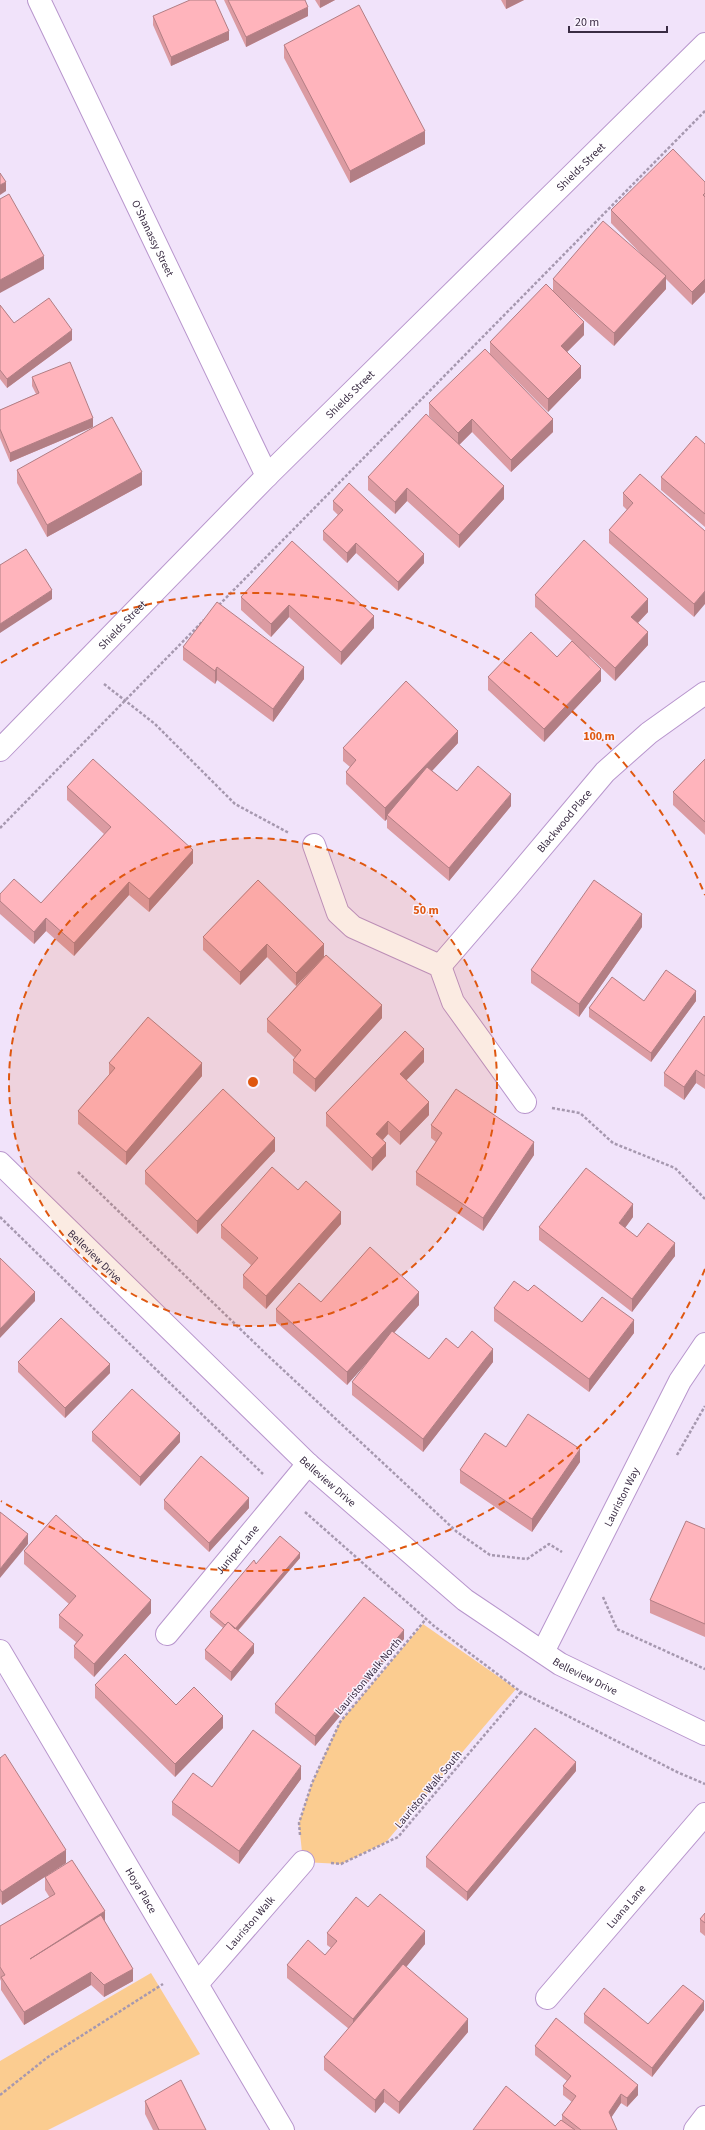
<svg xmlns="http://www.w3.org/2000/svg" width="705" height="2130" font-family="'Source Sans 3',sans-serif">
  <style>
    .green { fill: #fbcc90 }
    .lines { fill: none; stroke-linecap: round; stroke-linejoin: round }
    .minor-casing { stroke: #b896cd; stroke-width: 24 }
    .path { stroke: #a698af; stroke-width: 2.5; stroke-dasharray: 3 2; stroke-linecap: butt }
    .minor { stroke: #fff; stroke-width: 22 }
    .wall { fill: #db9ba2 }
    .shaded-wall { fill: #b27e84 }
    .building { fill: #ffb4bc; stroke: #b27e84 }
    .ring { fill: none; stroke: #df570f; stroke-width: 2; stroke-dasharray: 7 5 }
    .labels { text-anchor: middle; stroke-width: 3; stroke-linejoin: round; paint-order: stroke }
    .street-label { font-size: 11px; fill: #3a2c43; stroke: #faf3ff }
    .centre { fill: #df570f; stroke: #faf3ff; stroke-width: 2 }
    .ring-label { font-size: 12px; text-anchor: middle; font-weight: bold; fill: #df570f; stroke: #faf3ff; stroke-width: 3; stroke-linejoin: round; paint-order: stroke }
  </style>
  <rect width="100%" height="100%" fill="#f1e3fa"/>
  <path class="green" d="M423 1624 516 1689 386 1842 341 1864 303 1862 299 1823 312 1783 340 1722Z
    M151 1973 200 2054 48 2130H0V2061Z"/>
  <g class="lines">
    <g class="minor-casing">
      <g id="minor">
        <path id="s1" d="M39 0 267 476"/>
        <path id="s2" d="M0 750 267 476 705 44"/>
        <path d="M314 845 338 913 353 927 440 966 453 1002 525 1102"/>
        <path id="s3" d="M440 966 510 885 605 772 649 733 705 693"/>
        <path id="s4" d="M0 1163 308 1464 465 1600 560 1664 705 1734"/>
        <path id="s5" d="M167 1634 308 1464"/>
        <path id="s6" d="M0 1651 283 2130"/>
        <path id="s7" d="M543 1652 680 1381 705 1344"/>
        <path id="s8" d="M197 1984 303 1862"/>
        <path id="s9" d="M547 1998 705 1814"/>
        <path d="M695 2130 705 2117"/>
      </g>
    </g>
    <path class="path" d="M219 605 705 111
      M104 684 155 724 235 804 289 833
      M0 828 204 620
      M552 1108 580 1113 613 1143 675 1168 705 1199
      M78 1172 264 1352 457 1532 490 1555 527 1559 549 1544 562 1552
      M0 1217 263 1474
      M677 1455 705 1406
      M305 1512 434 1626 521 1692 677 1772 705 1784
      M603 1597 617 1629 705 1669
      M300 1835 299 1823 312 1783 340 1722 426 1619
      M331 1863 341 1864 398 1837 521 1692
      M0 2095 48 2057 163 1984"/>
    <use href="#minor" class="minor"/>
  </g>
  <path class="wall" d="M224 0H305L308 16 246 47Z
    M315 0H335L320 8Z
    M501 0H524L506 9Z
    M153 16 229 40 171 66 153 25Z
    M284 45 425 144 350 183 284 58Z
    M705 182V292L692 305 666 279V289L614 346 557 296 584 335 567 352 581 378 548 412 492 356 553 432 511 472 472 432 459 445 504 499 459 548 407 501 395 514 368 490V477L444 431 429 416V403L490 355V342L553 291V279L647 260 611 223V210Z
    M0 305 14 323 72 340 7 388 0 379Z
    M32 377 93 427 10 462 0 438V410L36 394 32 386Z
    M705 444V527L661 490V477Z
    M17 470 142 485 47 537 17 483Z
    M623 493 705 531 694 617 609 543V530L627 510 623 506Z
    M333 501 424 563 398 591 356 553 347 563 323 540V531L338 515 333 510Z
    M292 541 374 628 341 665 289 617 271 637 241 610V597Z
    M535 595 648 612 638 623 648 645 615 681 589 656 601 681 544 742 488 690V677L557 657 572 641 535 607Z
    M183 647 304 679 273 722 217 680 215 684 183 660Z
    M458 743 432 771 457 791 511 806 449 881 387 828V819L385 821 346 784V772L350 767 343 761V748Z
    M705 759V835L673 805V792Z
    M67 787 193 863 149 912 129 895 74 956 46 931 34 944 0 914V894L41 903 104 834 67 800Z
    M258 880 324 957 382 1018 315 1092 293 1073V1060L295 1058 267 1032V1019L321 959 296 986 267 957 240 985 203 950V937Z
    M642 927 579 1017 531 983V970Z
    M696 1001 651 1062 589 1017V1008Z
    M705 1017V1089L696 1083 684 1100 664 1086V1073Z
    M424 1062 406 1080 429 1115 400 1145 388 1134 383 1140 386 1156 372 1171 326 1126V1113Z
    M109 1063 202 1076 126 1165 78 1124V1111L109 1075Z
    M431 1125 534 1155 483 1231 416 1185V1172L436 1142 431 1138Z
    M275 1151 197 1234 145 1184V1171Z
    M298 1190 341 1224 266 1309 243 1288V1275L251 1265 221 1238V1225Z
    M633 1217 625 1228 637 1237 675 1256 632 1312 539 1240V1227Z
    M528 1291 582 1322 634 1333 589 1392 494 1321V1308Z
    M321 1302 419 1305 394 1333 429 1359 458 1348 493 1362 423 1452 352 1395V1382L369 1360 347 1385 276 1322V1309Z
    M18 1362 110 1373 65 1418 18 1372Z
    M92 1432 180 1442 140 1486 92 1441Z
    M506 1447 580 1462 532 1532 460 1483V1470Z
    M164 1500 249 1508 209 1552 164 1509Z
    M705 1529V1637L650 1613V1600Z
    M24 1551 151 1613 94 1677 74 1658V1646L76 1642 59 1628V1615L69 1604 24 1564Z
    M300 1558 238 1631 254 1653 231 1681 205 1659V1650L223 1628 210 1617V1612L256 1564Z
    M404 1639 315 1746 275 1713V1704Z
    M95 1685 176 1705 223 1728 175 1777 95 1698Z
    M0 1758 66 1863 2 1905 0 1902Z
    M576 1771 467 1901 426 1867V1857Z
    M301 1779 239 1864 172 1815V1802L212 1787Z
    M45 1877 105 1922 133 1981 104 1997 91 1985 24 2025 1 1990V1981L0 1979V1926L50 1898 45 1890Z
    M368 1907 425 1944 406 1967 468 2032 399 2114 384 2102 375 2113 324 2070V2057L349 2029 287 1978V1965L325 1955 331 1948 327 1945V1933Z
    M705 1913V1936L700 1932V1919Z
    M704 2010 652 2077 584 2023V2014L648 2024Z
    M535 2046 638 2095 627 2107 621 2103 611 2117 617 2130H473L555 2126 562 2120V2115L572 2102 563 2095V2086L567 2081 535 2055Z
    M145 2101 206 2130H153L145 2114Z"/>
  <path class="shaded-wall" d="M320 0H335L320 8Z
    M506 0H524L506 9Z
    M308 7V16L246 47V37Z
    M229 31V40L171 66V57Z
    M425 131V144L350 183V171Z
    M6 182V191L0 195V185Z
    M44 256V269L0 293V280Z
    M666 276V289L614 346V333Z
    M705 279V292L692 305V292Z
    M584 322V335L561 358V346Z
    M72 330V340L7 388V379Z
    M581 366V378L548 412V399Z
    M93 418V427L10 462V453Z
    M472 419V432L458 446V433Z
    M553 419V432L511 472V460Z
    M142 472V485L47 537V525Z
    M504 486V499L459 548V535Z
    M407 488V501L395 514V502Z
    M356 543V553L347 563V553Z
    M424 554V563L398 591V582Z
    M52 590V599L0 633V624Z
    M705 591V604L694 617V604Z
    M648 599V612L631 630V617Z
    M289 605V617L271 637V624Z
    M374 616V628L341 665V652Z
    M648 632V645L615 681V668Z
    M217 667V680L215 684V671Z
    M304 667V679L273 722V709Z
    M601 669V681L544 742V729Z
    M458 731V743L389 817 387 815V819L385 821V808Z
    M511 794V806L449 881V868Z
    M193 850V863L149 912V899Z
    M129 882V895L74 956V943Z
    M642 914V927L579 1017V1004Z
    M46 918V931L34 944V932Z
    M267 944V957L240 985V972Z
    M324 944V957L296 986V973Z
    M696 991V1001L651 1062V1053Z
    M382 1005V1018L315 1092V1079Z
    M424 1049V1062L400 1087V1074Z
    M202 1063V1076L126 1165V1152Z
    M696 1070V1083L684 1100V1087Z
    M429 1102V1115L400 1145V1132Z
    M388 1121V1134L376 1147V1134Z
    M275 1138V1151L197 1234V1221Z
    M534 1142V1155L483 1231V1218Z
    M386 1143V1156L372 1171V1158Z
    M633 1204V1217L619 1236V1223Z
    M341 1212V1224L266 1309V1296Z
    M675 1243V1256L632 1312V1299Z
    M35 1292V1301L0 1338V1329Z
    M419 1292V1305L347 1385V1372Z
    M634 1320V1333L589 1392V1379Z
    M493 1349V1362L423 1452V1439Z
    M110 1364V1373L65 1418V1408Z
    M180 1433V1442L140 1486V1477Z
    M580 1449V1462L532 1532V1519Z
    M249 1498V1508L209 1552V1543Z
    M28 1534V1544L0 1578V1569Z
    M300 1553V1558L233 1636V1631Z
    M151 1600V1613L94 1677V1664Z
    M404 1630V1639L315 1746V1736Z
    M254 1644V1653L231 1681V1672Z
    M223 1716V1728L175 1777V1764Z
    M576 1762V1771L467 1901V1892Z
    M301 1766V1779L239 1864V1851Z
    M66 1850V1863L2 1905V1892Z
    M105 1911V1924L30 1959Z
    M425 1931V1944L353 2032V2019Z
    M133 1969V1981L104 1997V1985Z
    M91 1972V1985L24 2025V2012Z
    M704 2001V2010L652 2077V2068Z
    M468 2019V2032L399 2114V2102Z
    M638 2085V2095L627 2107V2098Z
    M384 2089V2102L375 2113V2100Z
    M621 2094V2103L609 2121V2112Z"/>
  <path class="building" d="M190 0H215L229 31 171 57 153 16Z
    M228 0H305L308 7 246 37Z
    M359 5 425 131 350 171 284 45Z
    M673 149 705 182V193L703 195 705 197V279L692 292 611 210Z
    M0 173 6 182 0 185Z
    M9 194 44 256 0 280V199Z
    M603 221 666 276 614 333 553 279Z
    M546 284 584 322 561 346 581 366 548 399 490 342Z
    M49 298 72 330 7 379 0 370V305L14 323Z
    M485 349 553 419 511 460 472 419 458 433 429 403Z
    M70 362 93 418 10 453 0 429V410L39 393 32 377Z
    M426 414 504 486 459 535 407 488 395 502 368 477Z
    M112 417 142 472 47 525 17 470Z
    M696 436 705 444V514L661 477Z
    M640 474 705 531V591L694 604 609 530 633 503 623 493Z
    M349 483 424 554 398 582 356 543 347 553 323 531 343 510 333 501Z
    M584 540 648 599 631 617 648 632 615 668 535 595Z
    M292 541 374 616 341 652 289 605 271 624 241 597Z
    M26 549 52 590 0 624V565Z
    M217 602 304 667 273 709 217 667 215 671 183 647Z
    M531 632 557 657 572 641 601 669 544 729 488 677Z
    M406 681 458 731 385 808 346 772 356 760 343 748Z
    M93 759 193 850 149 899 129 882 74 943 46 918 34 932 0 901V894L14 879 41 903 111 827 67 787Z
    M705 759V822L673 792Z
    M478 766 511 794 449 868 387 815 427 767 457 791Z
    M258 880 324 944 296 973 267 944 240 972 203 937Z
    M594 880 642 914 579 1004 531 970Z
    M326 955 382 1005 315 1079 293 1060 301 1050 267 1019Z
    M666 970 696 991 651 1053 589 1008 612 977 644 1001Z
    M704 1016 705 1017V1076L696 1070 684 1087 664 1073Z
    M148 1017 202 1063 126 1152 78 1111 115 1068 109 1063Z
    M405 1031 424 1049 400 1074 429 1102 400 1132 388 1121 376 1134 386 1143 372 1158 326 1113Z
    M223 1089 275 1138 197 1221 145 1171Z
    M456 1089 534 1142 483 1218 416 1172 442 1133 431 1125Z
    M272 1167 298 1190 306 1181 341 1212 266 1296 243 1275 258 1258 221 1225Z
    M586 1168 633 1204 619 1223 637 1237 648 1223 675 1243 632 1299 539 1227Z
    M370 1247 419 1292 347 1372 276 1309 299 1283 321 1302Z
    M0 1258 35 1292 0 1329Z
    M514 1281 528 1291 534 1285 582 1322 602 1297 634 1320 589 1379 494 1308Z
    M61 1318 110 1364 65 1408 18 1362Z
    M392 1331 429 1359 446 1338 458 1348 472 1331 493 1349 423 1439 352 1382Z
    M132 1389 180 1433 140 1477 92 1432Z
    M528 1414 580 1449 532 1519 460 1470 485 1433 506 1447Z
    M201 1456 249 1498 209 1543 164 1500Z
    M0 1512 28 1534 0 1569Z
    M56 1515 151 1600 94 1664 74 1646 83 1635 59 1615 76 1596 24 1551Z
    M686 1521 705 1529V1624L650 1600Z
    M280 1536 300 1553 235 1629 228 1622 225 1625 210 1612 254 1560 256 1564Z
    M364 1597 404 1630 315 1736 275 1704Z
    M228 1622 254 1644 231 1672 205 1650Z
    M125 1654 176 1705 194 1687 223 1716 175 1764 95 1685Z
    M535 1728 576 1762 467 1892 426 1857Z
    M253 1730 301 1766 239 1851 172 1802 193 1773 212 1787Z
    M5 1754 66 1850 2 1892 0 1889V1758Z
    M72 1860 105 1911 30 1959 101 1915 133 1969 104 1985 91 1972 24 2012 1 1977 5 1975 0 1967V1926L55 1894 45 1877Z
    M380 1894 425 1931 353 2019 287 1965 308 1940 325 1955 337 1941 327 1933 356 1897 368 1907Z
    M705 1913V1923L700 1919Z
    M403 1964 468 2019 399 2102 384 2089 375 2100 324 2057Z
    M683 1985 704 2001 652 2068 584 2014 604 1988 648 2024Z
    M556 2018 638 2085 627 2098 621 2094 609 2112 617 2130H581L562 2115 576 2096 563 2086 571 2076 535 2046Z
    M181 2080 206 2130H159L145 2101Z
    M506 2086 555 2126 561 2120 575 2130H473Z"/>
  <circle cx="253" cy="1082" r="244" fill="#df570f" fill-opacity=".12"/>
  <g class="ring">
    <circle cx="253" cy="1082" r="244"/>
    <path d="M705 1269A489 489 0 0 1 1 1501M1 663A489 489 0 0 1 705 895"/>
  </g>
  <g class="labels">
    <g class="street-label">
      <text dy="4" stroke="none"><textPath href="#s2" startOffset="823">Shields Street</textPath></text>
      <text dy="4" stroke="none"><textPath href="#s1" startOffset="264">O'Shanassy Street</textPath></text>
      <text dy="4" stroke="none"><textPath href="#s2" startOffset="499">Shields Street</textPath></text>
      <text dy="4" stroke="none"><textPath href="#s2" startOffset="175">Shields Street</textPath></text>
      <text dy="4" stroke="none"><textPath href="#s3" startOffset="191">Blackwood Place</textPath></text>
      <text dy="4" stroke="none"><textPath href="#s4" startOffset="133">Belleview Drive</textPath></text>
      <text dy="4" stroke="none"><textPath href="#s4" startOffset="457">Belleview Drive</textPath></text>
      <text dy="4" stroke="none"><textPath href="#s7" startOffset="174">Lauriston Way</textPath></text>
      <text dy="4" stroke="none"><textPath href="#s5" startOffset="110">Juniper Lane</textPath></text>
      <text dy="4" stroke="none"><textPath href="#s4" startOffset="781">Belleview Drive</textPath></text>
      <text transform="translate(368 1676) rotate(-50)" y="4">Lauriston Walk North</text>
      <text transform="translate(428 1789) rotate(-50)" y="4">Lauriston Walk South</text>
      <text dy="4" stroke="none"><textPath href="#s6" startOffset="278">Hoya Place</textPath></text>
      <text dy="4" stroke="none"><textPath href="#s9" startOffset="121">Luana Lane</textPath></text>
      <text dy="4" stroke="none"><textPath href="#s8" startOffset="81">Lauriston Walk</textPath></text>
    </g>
  </g>
  <circle cx="253" cy="1082" r="6" class="centre"/>
  <g class="ring-label">
    <text x="599" y="740">100 m</text>
    <text x="426" y="914">50 m</text>
  </g>
  <path d="M569 26v6h98v-6" fill="none" stroke="#3a2c43" stroke-width="2"/>
  <text x="575" y="26" font-size="12" fill="#3a2c43" stroke="#faf3ff" stroke-width="3" paint-order="stroke">20 m</text>
</svg>
